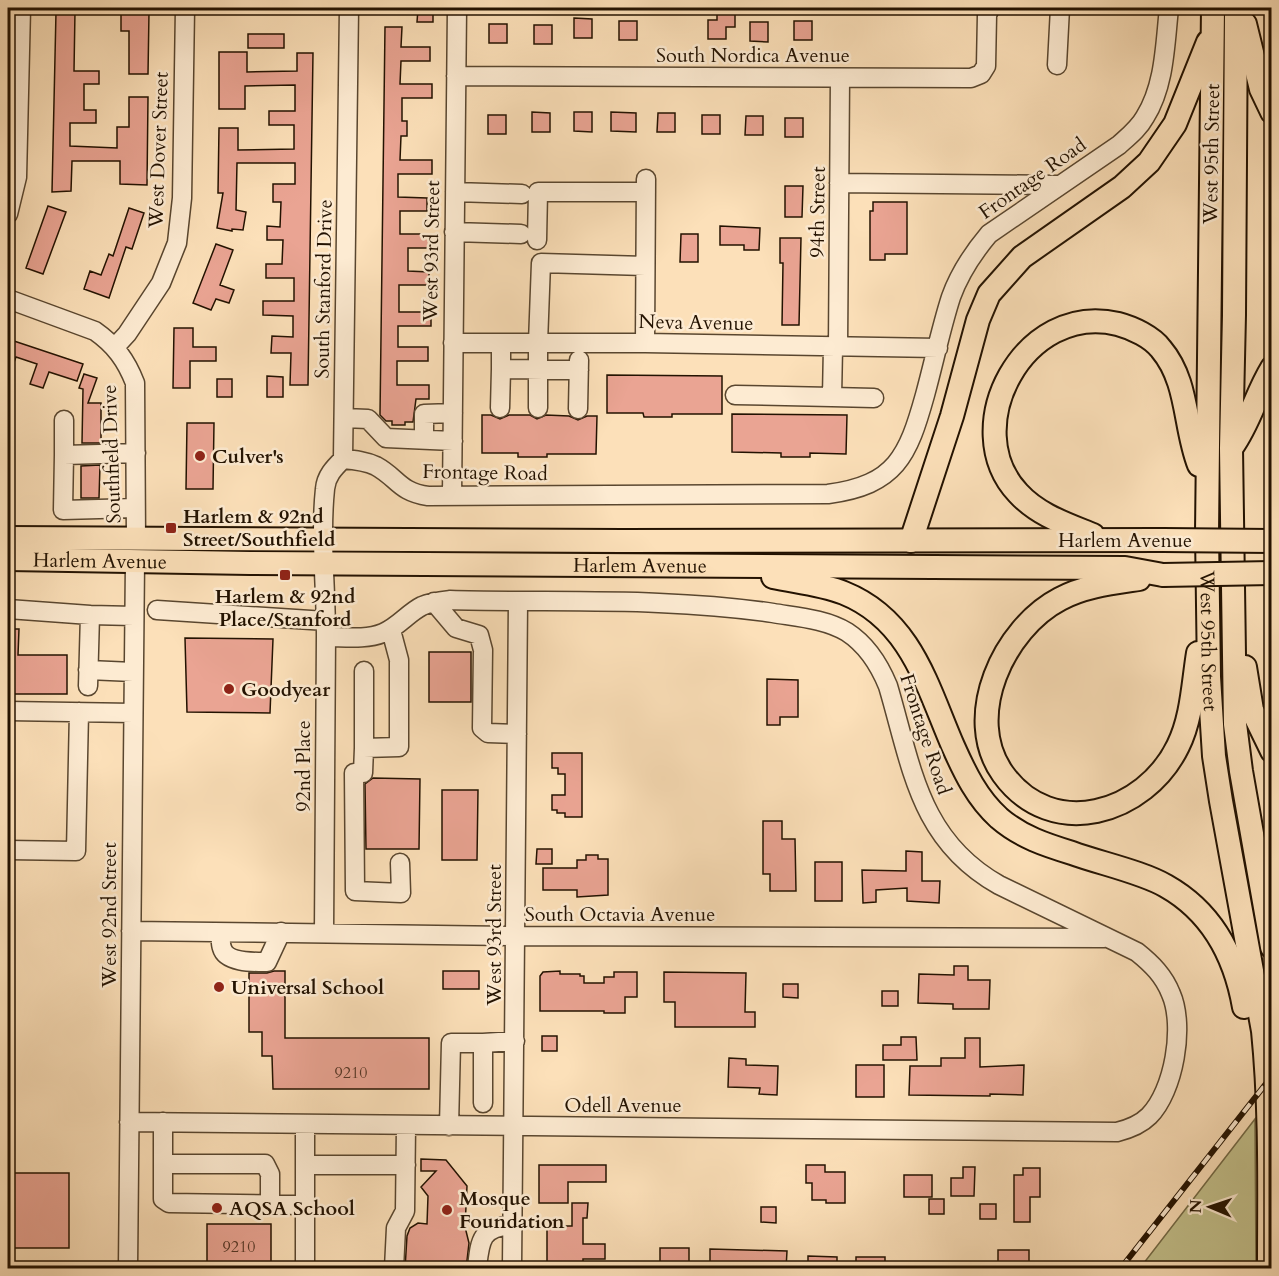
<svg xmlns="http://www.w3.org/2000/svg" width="1279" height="1276" font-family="Cardo,serif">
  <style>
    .green { fill: #c3c18c; stroke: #736a46; stroke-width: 1.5 }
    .building { fill: #eaa493; stroke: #231201; stroke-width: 1.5 }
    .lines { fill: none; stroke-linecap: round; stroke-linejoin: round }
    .minor-casing { stroke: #59462f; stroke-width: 21 }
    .major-casing { stroke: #231201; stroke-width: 26 }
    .minor { stroke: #fdebd2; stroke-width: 18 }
    .major { stroke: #fce0b9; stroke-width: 22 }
    .rail-casing { stroke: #231201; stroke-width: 6 }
    .rail { stroke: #fdebd2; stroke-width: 4; stroke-dasharray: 11; stroke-linecap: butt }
    .major-bridge-casing { stroke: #231201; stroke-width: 26; stroke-linecap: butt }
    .major-bridge { stroke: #fce0b9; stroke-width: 22 }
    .poi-dot { fill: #8f2418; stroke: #fdebd2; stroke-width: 2 }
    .labels { text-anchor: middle; stroke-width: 5; stroke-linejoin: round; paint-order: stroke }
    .number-label { font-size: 16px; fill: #553626 }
    .street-label { font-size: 20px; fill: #231201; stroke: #fdebd2 }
    .poi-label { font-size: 20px; font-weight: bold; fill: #231201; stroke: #fdebd2; text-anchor: start }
  </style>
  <rect width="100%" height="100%" fill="#fce0b9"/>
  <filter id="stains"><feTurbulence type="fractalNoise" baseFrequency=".00333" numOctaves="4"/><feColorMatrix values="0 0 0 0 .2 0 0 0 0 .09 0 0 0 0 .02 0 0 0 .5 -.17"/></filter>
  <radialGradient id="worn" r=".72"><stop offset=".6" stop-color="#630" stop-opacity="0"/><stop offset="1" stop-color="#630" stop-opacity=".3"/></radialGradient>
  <path class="green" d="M1255 1119 1256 1268H1140Z"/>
  <path class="building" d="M418 9H433V22H417Z
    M717 10H735V27H726V39H708V20H717Z
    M75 11 74 71H99V84H84V110H96V123H70V146L117 148V127H129V97H148L147 185 120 184V161H72L71 191 52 192 56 12Z
    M121 12H149L148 74H129V31H121Z
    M574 18 592 19V38H574Z
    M619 21H637V40H619Z
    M794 21H812V40H794Z
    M750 22H768V42L750 41Z
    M489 24H507V43H489Z
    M534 25H552V44H534Z
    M385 27H402L401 47H430V61H401L400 84H432V98H402V121H407V136H401L400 160H432V174H398V197L427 198V211H400V234H431V248H408V271L429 272V285H399V312H431V326H398V347H428V361H397V385H429V399H416L413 422H405V425H392V421H386L380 415Z
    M248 34H284V48H248Z
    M219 52H247V72L297 71V53H313L308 385H290L291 353H271L272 336 293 337V316L263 315V301H294V278H266V264H282L283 240H267V226L280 227 281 202H273V184H295V163H237L236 210 246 212 243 230 232 229V231L217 228 223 193H218L219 128H238V150L294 149V125H269V111H295V85L245 86V109H219Z
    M532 112 550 113V132H532Z
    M574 112H592V132L574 131Z
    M611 112 636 113V132L611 131Z
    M658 113H675V132H657Z
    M488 115H506V134H488Z
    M702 115H720V134H702Z
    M746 116H763V135H745Z
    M785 118H803V137H785Z
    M785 186H803L802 217H785Z
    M873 202H907V254H885V260H870V211H873Z
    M48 206 66 212 43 274 26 268Z
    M129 208 144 213 132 249 126 247 109 298 84 289 90 271 101 275 109 254 113 256Z
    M720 226 760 228 759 250H744V245H720Z
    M681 234H698V262H680Z
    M780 238H801L799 325H782L783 263H780Z
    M216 244 233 250 220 285 234 290 229 303 216 299 211 310 193 303Z
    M174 328H193V347H216V361H190V388H173Z
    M8 339 83 364 77 381 49 372 43 388 30 384 37 364 16 357 9 376H8Z
    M84 374 97 378 88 403H101V443H82L83 389 79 388Z
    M607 375 722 376V414H672V417H644L643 413H607Z
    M267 376 283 377V397H267Z
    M217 379H232V397H217Z
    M732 414 847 415 846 454 810 453V457H781V453L732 452Z
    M482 415H491L500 419 509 415H530L537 419 546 415 569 416 578 420 587 416H597L596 454H547V457H518V453H482Z
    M187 423H214L213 489H186Z
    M100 465 99 498H81V466Z
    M8 629H19L18 655H67V694H8Z
    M185 638 273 639 270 713 187 712Z
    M429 652H471V702H429Z
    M767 679 798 680V717H780V725H767Z
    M552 753H582V817H565V813H557V810H552V795H565V774H558V768H552Z
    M373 778 420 779 419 849H366L365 784Z
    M442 790H478L477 860H442Z
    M763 821H782V839H795L796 891H770V874H763Z
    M537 849H552V864H536Z
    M906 851 922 852V881H940L939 903 907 901V888L876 890V902L863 903 862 870 906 871Z
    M586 855H598V859H608V895L577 897V890H543V868H577V860H586Z
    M815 862H842V901H815Z
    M954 966H968V980H990L989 1009H953V1004L918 1003 919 974 954 975Z
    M274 971H285V1038H429V1089H273L272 1056H262V1032H249V973H267Z
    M443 971H479V989H443Z
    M560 971V974H580V976H584V983H604V977H614V972H637V997H625V1013H604V1011H540V976L543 972Z
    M664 972 746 973 745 1012H755V1027H675V1002H664Z
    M783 984H798V998L783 997Z
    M882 991H898V1006H882Z
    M542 1036H557V1051H542Z
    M901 1037H916L917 1060H883V1045H901Z
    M965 1038H980V1067L1024 1065 1023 1095 990 1094V1096L909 1095 910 1066H941V1058H965Z
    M729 1058 746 1059V1065L778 1066 777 1095 759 1094 760 1088 728 1087Z
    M856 1065H884V1097H856Z
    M421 1159 446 1160 467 1186 465 1227 469 1243 466 1269H405L407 1236 410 1228 418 1223 427 1224 428 1196 421 1187 436 1171H421Z
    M539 1165H606V1182H568V1203H539Z
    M806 1165H825V1172H845V1203H826V1200H812V1183H806Z
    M963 1167H975L974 1196H951V1178H963Z
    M1023 1168H1040V1197H1030V1222H1014V1175H1023Z
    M8 1173H69V1248H8Z
    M904 1175H932V1197H904Z
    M929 1199H944V1214H929Z
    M572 1203H588L587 1218H583V1244H605V1259H583V1269H547V1226H572Z
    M980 1204H996V1219H980Z
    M761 1207H776V1223L761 1222Z
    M207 1224H271V1269H207Z
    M660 1248H689V1269H660Z
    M710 1249 787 1251 786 1269H710Z
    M998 1250H1029V1269H998Z
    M808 1256 837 1257V1269H808Z
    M856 1257H885V1269H856Z"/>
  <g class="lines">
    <g class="minor-casing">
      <path id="minor" d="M1057 65 1060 8
        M456 76 971 78 981 74 986 66 987 15 990 8
        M839 183 1058 185
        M455 192 522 194
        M8 214 17 177 21 8
        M454 232 521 234
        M537 240 538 192H646
        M8 299 95 331C115 345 126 360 135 383L136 539
        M453 343H645L938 348
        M501 343V369L579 370
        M645 343 646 179
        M115 347 127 334 161 283 177 243 182 198 185 8
        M833 347 832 397 874 398
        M838 347 840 78
        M735 395 832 397
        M500 408 501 369
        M538 408V343L541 263 645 266
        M578 409 579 360
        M344 418 368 419 386 438 453 441
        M64 420V455
        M424 440V414L453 413
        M343 459C355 460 366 461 376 466 398 478 399 492 428 496L828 494C896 485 908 456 925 395 934 362 941 328 951 297 960 272 973 253 989 234L1119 145C1129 136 1139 128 1145 117 1165 85 1165 44 1169 8
        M452 496 457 8
        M135 508 63 510 64 455 136 453
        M434 602 456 628 479 635 483 650 482 728 488 733 517 734
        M8 609 90 615 88 686
        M157 610 326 621
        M90 615 134 616
        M88 670 133 672
        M364 671V748L399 747V660L391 630
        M8 711 133 713
        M364 748 363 773H354L355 891 401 893 400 863
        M8 850 76 851 79 712
        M131 931 517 936 1104 938
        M221 933C221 937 220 943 222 948 226 963 255 962 267 962L281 932
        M324 933C325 834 326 735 326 635 326 587 320 537 325 489 326 476 334 468 343 459L349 8
        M483 1103V1043L515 1041
        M129 1122 1117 1132C1129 1129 1140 1125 1149 1116 1174 1091 1185 1026 1171 994 1164 976 1152 964 1137 952L999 885C919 840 912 767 888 686 879 664 867 645 847 632 826 619 797 617 773 613 666 597 558 603 450 600 441 601 431 602 422 606 408 613 398 627 383 633 366 640 344 637 326 637
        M163 1122V1199L169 1203 305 1205
        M449 1126 451 1043H483
        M163 1164H265L270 1174V1204
        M305 1165H406
        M128 1268 135 561
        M305 1268V1124
        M394 1268 396 1228 405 1211 406 1126
        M477 1268C480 1241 480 1227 513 1225
        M512 1268 518 602"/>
    </g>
    <g class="major-casing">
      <g id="major">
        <path id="s1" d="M1213 8 1207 533 1209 677 1214 756 1221 801 1263 1031C1271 1110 1269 1189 1269 1268"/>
        <path d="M1236 8 1234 315 1231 448 1235 724 1241 771 1272 947"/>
        <path d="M1245 24 1261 89 1272 112"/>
        <path d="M1232 447C1250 422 1256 394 1272 368"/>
        <path d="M1093 535C1066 524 1038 515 1018 493 957 428 1024 301 1118 324 1133 328 1152 337 1161 349 1189 382 1184 427 1199 465"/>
        <path d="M8 538 623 541 1163 540"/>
        <path d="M911 541 952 416 978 320 989 294 1022 257 1122 187 1149 162 1175 124 1208 42"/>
        <path id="s2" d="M8 559 250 563 1125 568 1163 575"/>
        <path d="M773 577C797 582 821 584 844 593 911 620 927 686 953 746 965 773 977 798 999 818 1021 837 1046 845 1072 853 1099 863 1142 872 1166 886 1212 912 1235 956 1244 1007"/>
        <path d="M1139 579C1112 583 1084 586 1060 599 1004 628 962 717 1003 774 1052 842 1145 814 1178 746 1192 718 1193 684 1198 653"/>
        <path d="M1245 667 1252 710 1272 751"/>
      </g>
    </g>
    <use href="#minor" class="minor"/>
    <use href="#major" class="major"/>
    <g class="rail-casing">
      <path id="rail" d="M1121 1268 1272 1076"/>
    </g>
    <use href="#rail" class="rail"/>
    <g class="major-bridge-casing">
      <path id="major-bridge" d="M1163 540 1272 541
        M1163 575 1272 573"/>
    </g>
    <use href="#major-bridge" class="major-bridge"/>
  </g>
  <g class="poi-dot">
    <circle cx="200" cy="456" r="6"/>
    <rect x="165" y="522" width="12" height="12" rx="3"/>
    <rect x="279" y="569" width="12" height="12" rx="3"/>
    <circle cx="229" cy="689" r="6"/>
    <circle cx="219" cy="987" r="6"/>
    <circle cx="217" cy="1208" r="6"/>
    <circle cx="447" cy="1210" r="6"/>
  </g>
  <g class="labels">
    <g class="number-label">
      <text x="351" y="1078">9210</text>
      <text x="239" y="1252">9210</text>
    </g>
    <g class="street-label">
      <text x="753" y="62">South Nordica Avenue</text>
      <text transform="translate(158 150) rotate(-88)" y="7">West Dover Street</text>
      <text transform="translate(1211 154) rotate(-89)" y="7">West 95th Street</text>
      <text transform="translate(1032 178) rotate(-35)" y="7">Frontage Road</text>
      <text transform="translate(817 212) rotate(-89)" y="7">94th Street</text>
      <text transform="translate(431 251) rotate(-89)" y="7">West 93rd Street</text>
      <text transform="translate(323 289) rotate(-89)" y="7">South Stanford Drive</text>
      <text transform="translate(696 322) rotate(1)" y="7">Neva Avenue</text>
      <text transform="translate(111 454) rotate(-92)" y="7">Southfield Drive</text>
      <text transform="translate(485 472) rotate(1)" y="7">Frontage Road</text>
      <text x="1125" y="547">Harlem Avenue</text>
      <text dy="7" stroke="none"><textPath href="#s2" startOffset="92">Harlem Avenue</textPath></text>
      <text dy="7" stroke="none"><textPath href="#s2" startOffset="632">Harlem Avenue</textPath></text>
      <text dy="7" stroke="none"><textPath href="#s1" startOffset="633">West 95th Street</textPath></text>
      <text transform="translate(926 734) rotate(72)" y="7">Frontage Road</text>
      <text transform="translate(303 766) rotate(-90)" y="7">92nd Place</text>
      <text x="620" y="921">South Octavia Avenue</text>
      <text transform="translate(109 915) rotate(-90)" y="7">West 92nd Street</text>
      <text transform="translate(494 935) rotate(-90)" y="7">West 93rd Street</text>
      <text x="623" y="1112">Odell Avenue</text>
    </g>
    <g class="poi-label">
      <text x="212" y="463">Culver's</text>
      <text x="183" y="523">Harlem &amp; 92nd<tspan x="183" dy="23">Street/Southfield</tspan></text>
      <text x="285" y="603" text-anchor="middle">Harlem &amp; 92nd<tspan x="285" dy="23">Place/Stanford</tspan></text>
      <text x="241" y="696">Goodyear</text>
      <text x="231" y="994">Universal School</text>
      <text x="459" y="1205">Mosque<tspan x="459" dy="23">Foundation</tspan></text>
      <text x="229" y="1215">AQSA School</text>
    </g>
  </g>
  <rect width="1279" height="1276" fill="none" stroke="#fce0b9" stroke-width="30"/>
  <rect x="9" y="9" width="1261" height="1258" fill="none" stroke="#231201" stroke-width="3"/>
  <rect x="15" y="15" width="1249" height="1246" fill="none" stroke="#231201" stroke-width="1.5"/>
  <g transform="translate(1210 1207) rotate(272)" stroke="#fdebd2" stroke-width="4.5" paint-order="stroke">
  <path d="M0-4.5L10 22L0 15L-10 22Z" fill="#231201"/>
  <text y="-9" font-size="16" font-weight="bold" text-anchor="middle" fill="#231201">N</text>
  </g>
  <rect width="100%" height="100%" filter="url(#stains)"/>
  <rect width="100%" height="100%" fill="url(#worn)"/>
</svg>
